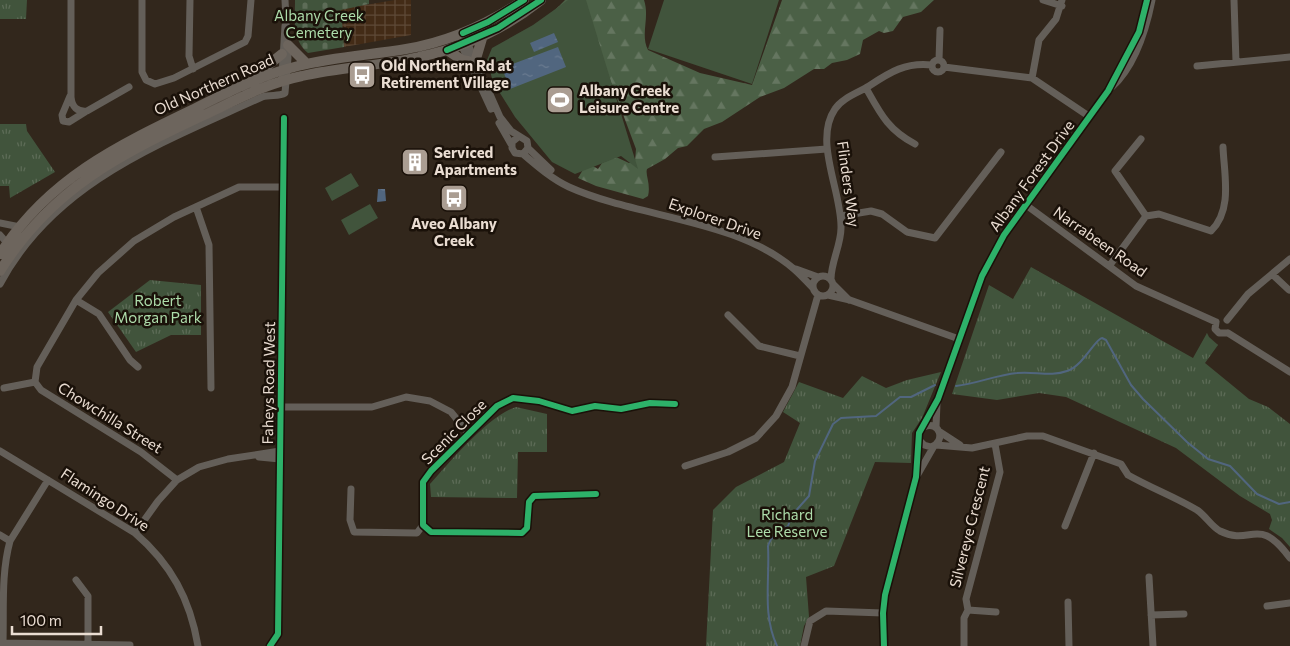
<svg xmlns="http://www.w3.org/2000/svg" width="1290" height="646" font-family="Commissioner,sans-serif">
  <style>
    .industrial { fill: url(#industrial-grid) }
    .grass { fill: url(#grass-tufts) }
    .forest { fill: url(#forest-firs) }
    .cemetery { fill: url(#cemetery-stones) }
    .garden { fill: #41543c }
    .water { fill: url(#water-ripples) }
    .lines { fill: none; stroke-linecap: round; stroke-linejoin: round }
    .stream { stroke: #51667f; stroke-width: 2 }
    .minor { stroke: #645f59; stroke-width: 7 }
    .highway { stroke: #6d655d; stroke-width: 10 }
    .cycleway-casing { stroke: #1a1109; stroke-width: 9 }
    .cycleway { stroke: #2db169; stroke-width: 6 }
    .labels { text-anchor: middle; stroke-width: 5; stroke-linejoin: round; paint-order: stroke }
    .park-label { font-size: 15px; fill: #addcaa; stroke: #1a1109 }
    .poi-label { font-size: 15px; font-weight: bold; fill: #eaddd2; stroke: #1a1109; text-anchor: start }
    .street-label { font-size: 15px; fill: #eaddd2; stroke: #1a1109 }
  </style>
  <defs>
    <pattern id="industrial-grid" width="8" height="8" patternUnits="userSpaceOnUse" patternTransform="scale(1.25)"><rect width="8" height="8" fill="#432b16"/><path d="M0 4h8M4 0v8" fill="none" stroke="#5e4937"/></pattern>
    <pattern id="grass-tufts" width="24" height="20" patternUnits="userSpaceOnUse" patternTransform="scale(1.25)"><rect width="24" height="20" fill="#41543c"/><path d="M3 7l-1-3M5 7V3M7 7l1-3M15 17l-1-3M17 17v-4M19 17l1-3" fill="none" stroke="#5d6c57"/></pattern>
    <pattern id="forest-firs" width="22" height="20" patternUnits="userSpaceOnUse" patternTransform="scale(1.25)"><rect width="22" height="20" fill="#4b6046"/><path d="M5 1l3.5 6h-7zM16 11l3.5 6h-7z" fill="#657660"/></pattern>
    <pattern id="cemetery-stones" width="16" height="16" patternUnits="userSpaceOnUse" patternTransform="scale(1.25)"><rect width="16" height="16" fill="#41543c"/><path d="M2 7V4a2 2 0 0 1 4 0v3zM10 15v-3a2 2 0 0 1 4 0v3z" fill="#5d6c57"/></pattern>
    <pattern id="water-ripples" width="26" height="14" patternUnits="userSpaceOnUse" patternTransform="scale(1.25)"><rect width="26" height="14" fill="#51667f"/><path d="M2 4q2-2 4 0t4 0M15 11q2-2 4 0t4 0" fill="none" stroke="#6a7b90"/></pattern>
  </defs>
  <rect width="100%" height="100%" fill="#32271c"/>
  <path class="industrial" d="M395 0H411V35L344 47 341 9Z"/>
  <path class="grass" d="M0 0H27L26 19H0Z
    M0 124H26L27 131 55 172 10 198 9 186H0Z
    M1031 267 1193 358 1207 333 1209 337 1218 345 1205 363 1249 399 1268 407 1290 424V547L1282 538 1269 529 1272 520 1270 514 1240 496 1176 448 1066 397 1039 393 997 400 952 394 989 285 1013 299Z
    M150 280 201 285V335H171L136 352 108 312Z
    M941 372 922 418 912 433 911 463 875 462 834 566 806 577 809 617 804 626 800 646H706L713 510 736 487 784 462 800 423 783 412 799 382 843 398 862 376 886 388 907 380Z
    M516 407 547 414V452H518L517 498 431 497 430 484C450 462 489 415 516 407Z"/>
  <path class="forest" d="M565 0H644C650 18 640 34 648 50L700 73 752 85 782 0H934L921 12 903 17 893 31 884 33 879 31 863 40 860 54 847 60 832 63 824 69H814L784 88 760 97 722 122 704 129 687 146 678 148 665 159 647 169C645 175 651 184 648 196L643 199 596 186 578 178 584 168 593 166 598 169 602 163 616 157 629 163 635 161 636 149 609 77 556 9Z"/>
  <path class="cemetery" d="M295 0H369V4L341 10 344 47 308 53C292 40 295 19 295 0Z"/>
  <path class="garden" d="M568 0H586L638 169 621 156 575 174 552 162 515 117 493 82 487 60 492 48 533 25Z
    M664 0H779L752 84 648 49Z
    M351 173 359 186 332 201 325 188Z
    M370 204 378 218 349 235 341 220Z"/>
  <path class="water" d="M554 33 558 42 534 52 530 43Z
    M558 47 566 67 510 89 502 68Z
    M378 189H385L386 201 377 202Z"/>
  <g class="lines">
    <path class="stream" d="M956 386C976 384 996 375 1017 373 1034 371 1051 377 1067 371 1083 366 1096 338 1102 338L1106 340 1131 385 1143 399 1187 442 1208 459 1230 466 1257 494 1279 504 1290 502
      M777 646C762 614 770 580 768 546 771 536 779 531 788 526L792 515 809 496 815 461 833 424 841 418 876 416 900 397H911L935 385"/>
    <path class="minor" d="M71 0V97C72 107 77 112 87 111L129 87
      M142 0V72L146 80 155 84 174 78 245 42 248 36 251 0
      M190 0 189 56 193 69
      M1043 0 1062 6
      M1234 0 1236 62
      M463 33 500 117 511 131 527 141 528 148 523 154 515 153 512 148V142L518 137
      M460 42 491 109
      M939 60 940 30
      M932 66a6 6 0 1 1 12 0a6 6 0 1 1-12 0Z
      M1197 66 1290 57
      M944 67 1032 78 1090 117
      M282 75 285 26
      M1032 78 1039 40 1056 19 1062 0
      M1112 87C1135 66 1146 30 1152 0
      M866 88C880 113 888 130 915 144
      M70 96 62 115 63 121 69 122 85 112
      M499 123 511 144
      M1141 139 1115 171 1146 216
      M528 148 551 170
      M523 154C537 166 552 179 569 187 638 218 736 219 794 269 801 275 807 282 813 288
      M715 157 827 149
      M1026 205 1136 286 1216 322
      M196 207 209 245 211 388
      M841 216 871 211 882 214 907 232 935 238 1001 152
      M0 223 20 227
      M0 235 7 243
      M1110 265 1146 216 1159 214 1211 231C1233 210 1224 174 1223 147
      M796 269 818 277
      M1272 274 1289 290
      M813 286a10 10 0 1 1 20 0a10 10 0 1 1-20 0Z
      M831 279C831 262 841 245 841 228 842 192 813 141 835 109 842 98 858 93 869 86 890 72 906 62 932 65
      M0 284C55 181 162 143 262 97 270 94 279 97 285 93L288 58 285 0
      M833 284 849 300
      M828 295 850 300 959 339
      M76 300 99 314 130 360 138 367
      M728 315 759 346 800 356
      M1227 320 1248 294 1290 259
      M1216 322 1215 329 1219 333H1228
      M1228 333 1290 372
      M4 388 35 382
      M281 407H372L406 397 430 401 451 412 468 433
      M936 427 937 403
      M940 432 960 445
      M919 440 924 445 931 447C947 441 939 420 924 427
      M936 445 972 448 1027 436H1043L1121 464 1128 475C1151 488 1175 497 1197 510 1206 516 1211 526 1220 531 1252 547 1258 514 1290 558
      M0 451 135 533C171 564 190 599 198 646
      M259 457 280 459
      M685 466 728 452 756 438 776 416 792 387 818 295
      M918 474 934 446
      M177 480 141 452 41 390 35 382 37 367 76 300 98 273 134 241 174 217 239 187H282
      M351 489 350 520 354 532 417 533 423 525
      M596 494 534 496 529 502 527 528 522 533 431 532 423 525V482L431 471 497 406 513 398 539 401 572 411 595 406 621 409 650 403 675 404
      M1065 526 1094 453
      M135 533 158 501 177 480 199 467 228 459 280 451
      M0 535 10 541
      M1149 577 1153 646
      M76 580 88 596V644
      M1068 602 1069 646
      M1267 606 1290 603
      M968 610 996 612
      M1151 615 1184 614
      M3 642C4 608 1 574 10 541L48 480
      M0 643 130 645
      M270 646 278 634 284 118
      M804 646 810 621 826 611 883 613
      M884 646 883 613 885 595 916 477 919 433 938 399 982 276 1004 235 1108 91 1139 32 1147 0
      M964 646V618L968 610 966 599 1000 472 995 444"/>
    <path class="highway" d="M288 45 307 64
      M447 50 462 60 468 61
      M475 62 483 35
      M257 78 262 70 282 54
      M0 254C48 179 117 146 194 109 228 92 261 75 298 66 333 57 370 55 406 49 449 42 488 24 524 0
      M0 271C52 188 119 155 204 115 236 100 267 83 302 76 341 67 380 66 419 57 463 48 506 28 541 0"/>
    <g class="cycleway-casing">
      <path id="cycleway" d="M463 33 488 22 524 0
        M447 50 498 28 541 0
        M596 494 534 496 529 502 527 528 522 533 431 532 423 525V482L431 471 497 406 513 398 539 401 572 411 595 406 621 409 650 403 675 404
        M270 646 278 634 284 118
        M884 646 883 613 885 595 916 477 919 433 938 399 982 276 1004 235 1108 91 1139 32 1147 0"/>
    </g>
    <use href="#cycleway" class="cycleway"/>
  </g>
  <defs>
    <g id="bus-square" transform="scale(1.4375)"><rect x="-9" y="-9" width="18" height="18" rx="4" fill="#aa9d92" stroke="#1a1109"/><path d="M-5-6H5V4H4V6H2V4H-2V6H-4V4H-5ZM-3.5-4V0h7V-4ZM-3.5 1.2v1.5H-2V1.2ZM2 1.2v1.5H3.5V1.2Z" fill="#fff"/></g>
    <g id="stadium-square" transform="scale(1.4375)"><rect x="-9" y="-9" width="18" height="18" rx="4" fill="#aa9d92" stroke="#1a1109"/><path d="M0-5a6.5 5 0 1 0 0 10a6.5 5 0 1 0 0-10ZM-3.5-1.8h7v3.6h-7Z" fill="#fff"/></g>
    <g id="building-square" transform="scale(1.4375)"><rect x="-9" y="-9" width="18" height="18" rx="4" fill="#aa9d92" stroke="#1a1109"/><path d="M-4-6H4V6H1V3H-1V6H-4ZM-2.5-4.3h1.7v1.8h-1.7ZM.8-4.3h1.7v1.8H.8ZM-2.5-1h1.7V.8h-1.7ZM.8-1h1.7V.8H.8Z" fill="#fff"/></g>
  </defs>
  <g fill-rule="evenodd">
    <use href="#bus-square" x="362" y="75"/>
    <use href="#stadium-square" x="560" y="100"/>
    <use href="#building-square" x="415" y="162"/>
    <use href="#bus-square" x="454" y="198"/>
  </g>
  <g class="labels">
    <g class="park-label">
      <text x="319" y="21">Albany Creek<tspan x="319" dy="17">Cemetery</tspan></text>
      <text x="158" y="306">Robert<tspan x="158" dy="17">Morgan Park</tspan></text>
      <text x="787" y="520">Richard<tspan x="787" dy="17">Lee Reserve</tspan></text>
    </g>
    <g class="poi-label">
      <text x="381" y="71">Old Northern Rd at<tspan x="381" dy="17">Retirement Village</tspan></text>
      <text x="579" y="96">Albany Creek<tspan x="579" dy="17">Leisure Centre</tspan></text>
      <text x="434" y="158">Serviced<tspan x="434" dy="17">Apartments</tspan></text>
      <text x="454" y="229" text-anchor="middle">Aveo Albany<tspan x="454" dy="17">Creek</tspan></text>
    </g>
    <g class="street-label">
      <text transform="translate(214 85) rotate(-24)" y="5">Old Northern Road</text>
      <text transform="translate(1032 176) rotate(-54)" y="5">Albany Forest Drive</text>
      <text transform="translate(848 184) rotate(82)" y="5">Flinders Way</text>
      <text transform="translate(715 219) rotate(19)" y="5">Explorer Drive</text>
      <text transform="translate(1100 242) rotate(35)" y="5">Narrabeen Road</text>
      <text transform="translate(269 383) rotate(-89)" y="5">Faheys Road West</text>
      <text transform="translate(110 418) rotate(32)" y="5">Chowchilla Street</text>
      <text transform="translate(454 432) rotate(-45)" y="5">Scenic Close</text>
      <text transform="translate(105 500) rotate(33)" y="5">Flamingo Drive</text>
      <text transform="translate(970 527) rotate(-76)" y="5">Silvereye Crescent</text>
    </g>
  </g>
  <path d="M12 626v8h89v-8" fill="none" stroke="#eaddd2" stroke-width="2.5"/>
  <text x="20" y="626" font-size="15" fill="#eaddd2" stroke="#1a1109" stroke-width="4" paint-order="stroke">100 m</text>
</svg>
